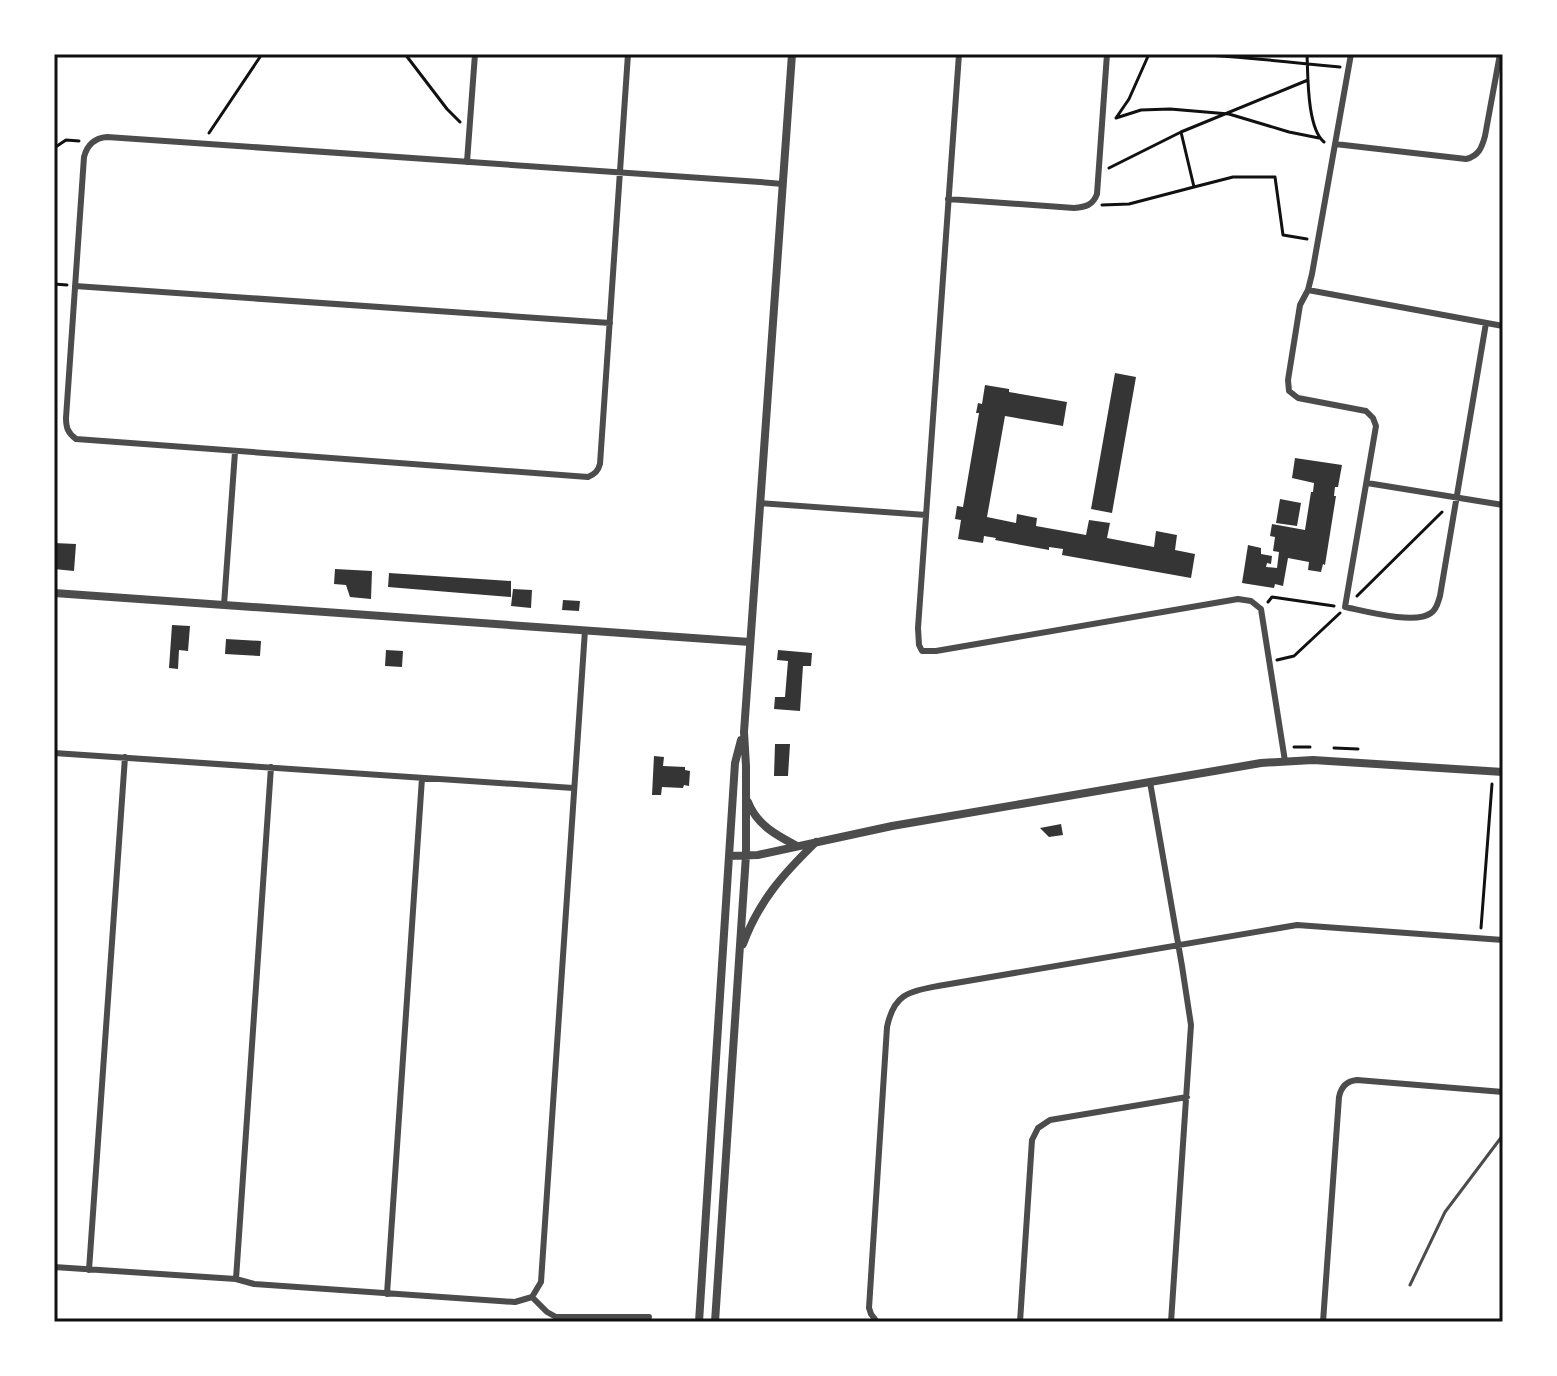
<svg xmlns="http://www.w3.org/2000/svg" width="1557" height="1376" font-family="Montserrat,sans-serif">
  <style>
    .building { fill: #353535 }
    .lines { fill: none; stroke-linecap: round; stroke-linejoin: round }
    .path { stroke: #111; stroke-width: 3 }
    .service { stroke: #4c4c4c; stroke-width: 3 }
    .minor { stroke: #4c4c4c; stroke-width: 6 }
    .tertiary { stroke: #4c4c4c; stroke-width: 8 }
    .neatline { fill: none; stroke: #111; stroke-width: 3 }
  </style>
  <rect width="100%" height="100%" fill="#fff"/>
  <path class="building" d="M1115 373 1136 377 1112 513 1091 509Z
    M985 385 1009 389V392L1067 402 1063 426 1005 416 987 517 1016 523 1017 514 1037 518 1036 526 1086 535 1089 520 1110 523 1107 538 1154 547 1156 531 1177 535 1175 550 1195 554 1191 578 1062 555 1063 549 1049 547V550L995 540 996 538 984 536 983 543 958 539 961 520 955 519 957 506 963 507 979 413H976L978 403 982 404Z
    M1295 458 1342 465 1338 487H1335L1334 496H1336L1325 565 1323 564 1321 572 1308 570 1309 562 1288 558 1283 586 1275 584 1274 588 1242 583 1248 545 1261 548V554L1272 556 1271 564 1267 563 1266 567 1277 568 1279 552 1273 551 1275 537 1270 536 1272 524 1305 530 1311 492H1313L1314 483 1292 478Z
    M1280 499 1301 503 1297 526 1276 523Z
    M54 543 76 544 74 571 54 569Z
    M335 569 372 571 371 599 350 597 346 585 334 584Z
    M389 573 511 581V597L388 587Z
    M513 589 532 590 531 608 511 606Z
    M563 600 580 601 579 611 562 610Z
    M172 625 190 626 188 651 179 650 178 669 169 668Z
    M226 639 261 641 260 656 225 654Z
    M386 650 403 651 402 667 385 666Z
    M778 650 812 653 811 666H803L800 711 774 709 775 697H785L788 661 777 660Z
    M775 744H790L788 776H774Z
    M654 756 664 757 663 766 685 767V770L690 771 689 786 684 785 683 788 662 787 661 795H652Z
    M1061 824 1063 835 1049 837 1040 828Z"/>
  <g class="lines">
    <path class="path" d="M405 54 447 109 460 122
      M1193 54C1242 57 1291 62 1340 67
      M1307 54C1308 76 1307 128 1324 142
      M1116 118 1141 110 1170 109 1229 114 1289 132 1319 138
      M1116 118 1129 99 1149 54
      M209 133 262 54
      M54 148 66 140 79 141
      M1109 168 1181 132
      M1194 187 1233 177H1275L1283 235 1307 239
      M1102 205 1129 204 1194 187 1181 132 1308 80
      M54 284 67 285
      M1357 596 1442 512
      M1268 602 1272 597 1334 606
      M1277 660 1294 656 1340 613
      M1294 747H1310
      M1334 748 1358 749
      M1481 928 1492 784"/>
    <path class="service" d="M1410 1285 1445 1212 1503 1135"/>
    <path class="minor" d="M628 54 600 464C598 471 595 474 588 477L76 439C68 433 66 428 66 418L84 157C87 145 95 138 107 137 324 152 542 167 760 182L783 184
      M959 54 918 628 919 645 922 651H936L1238 599 1251 601 1261 609 1285 761
      M1351 54 1312 274 1308 290 1503 326
      M1335 144 1466 159C1479 156 1482 147 1485 136L1500 54
      M467 162 475 54
      M948 199 1074 208C1086 207 1093 205 1097 194L1107 54
      M75 286 610 323
      M1308 290 1300 305 1288 380 1289 391 1298 398 1366 411 1373 418 1376 426 1345 607C1365 611 1415 625 1431 613 1437 609 1438 602 1440 596L1486 323
      M1367 483 1503 505
      M760 503 926 515
      M224 605 235 452
      M54 753 573 788
      M1150 782 1182 966 1191 1025 1171 1322
      M54 1267 236 1279 254 1284 515 1302 532 1297 541 1282 585 630
      M89 1270 125 757
      M236 1279 271 767
      M387 1294 422 778
      M532 1297 547 1312 556 1317H649
      M877 1322 871 1314 869 1308 887 1027C894 994 908 992 938 986L1297 925 1503 940
      M1020 1322 1032 1140 1038 1128 1050 1120 1187 1097
      M1323 1322 1339 1097C1341 1087 1346 1081 1357 1080L1503 1092"/>
    <path class="tertiary" d="M54 593 750 642
      M748 802C757 825 776 835 797 846
      M729 856 758 855 892 826 1261 763 1313 760 1503 772
      M743 944C759 901 783 874 816 842
      M699 1322 735 763 741 740
      M715 1322 746 855V766L744 732 792 54"/>
  </g>
  <rect width="1557" height="1376" fill="none" stroke="#ffffff" stroke-width="112"/>
  <rect x="56" y="56" width="1445" height="1264" class="neatline"/>
</svg>
